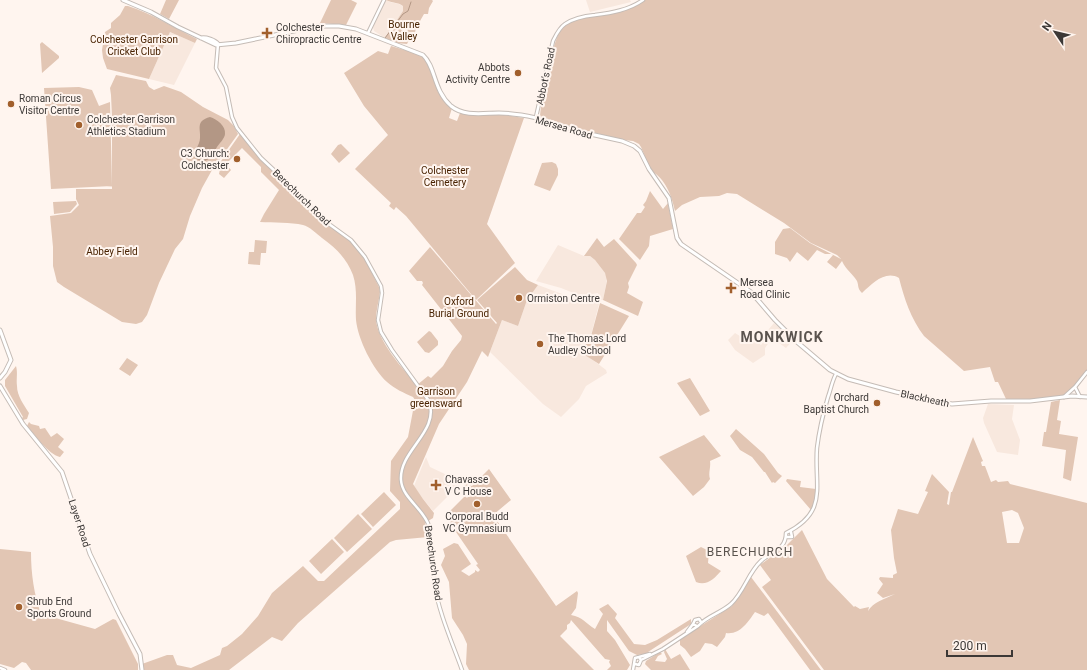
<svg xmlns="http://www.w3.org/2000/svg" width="1087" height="670" font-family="Roboto,sans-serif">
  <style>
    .built { fill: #f8e8de }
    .green { fill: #e2c6b4; fill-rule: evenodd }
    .water { fill: #b39785 }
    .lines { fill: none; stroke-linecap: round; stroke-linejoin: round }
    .stream { stroke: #b39785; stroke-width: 1 }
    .minor-casing { stroke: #c5bcb6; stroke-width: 4.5 }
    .major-casing { stroke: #c5bcb6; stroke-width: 5 }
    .minor { stroke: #fff; stroke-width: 2.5 }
    .major { stroke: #fff; stroke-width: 3 }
    .poi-dot { fill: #a15f2c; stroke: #fff5ef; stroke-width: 1.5 }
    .labels { text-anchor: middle; stroke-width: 4; stroke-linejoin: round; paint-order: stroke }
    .park-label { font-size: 10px; fill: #482201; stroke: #fff5ef }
    .poi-label { font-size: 10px; fill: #3c3836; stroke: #fff5ef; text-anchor: start }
    .street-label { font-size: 10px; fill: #3c3836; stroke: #fff5ef }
    .quarter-label { font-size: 12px; letter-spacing: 1px; fill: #5a534e; stroke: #fff5ef }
    .district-label { font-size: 14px; font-weight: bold; letter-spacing: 1px; fill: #5a534e; stroke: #fff5ef }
  </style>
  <rect width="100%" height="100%" fill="#fff5ef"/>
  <path class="built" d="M386 0 390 2 399 4 403 6V11L385 38 374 31 373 27Z
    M586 0H630L631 2 590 12Z
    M170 32 195 43 174 85 149 79Z
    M558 245 584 256H590L595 260 605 273 607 277 606 285 603 300H600L598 293 592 294 589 297 581 296 561 288 536 281Z
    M538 285 562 294 569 299 573 300 580 299 599 304 591 335 592 337 581 352 597 363 606 370 607 373 586 386 579 399 561 417 543 404 490 352 502 320 518 326 527 300Z
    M774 323 793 340 786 348 772 338 765 348V355L753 363 735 350 728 340 735 333 743 338 747 334 761 345 765 340 763 336Z
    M988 404 1014 405 1012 419 1020 440 1018 455 997 452 984 423 983 418Z
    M426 457 430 467 462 482 433 511 423 499 414 486Z"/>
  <path class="green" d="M166 0H179L169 19 160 14Z
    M331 0H351L357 3 346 25 320 23Z
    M386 0H432L433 1 429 8 428 14H424L416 28 414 37 409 40 407 44 396 43 385 38 403 11V6C398 2 392 3 386 0Z
    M644 0H1087V372C1080 381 1073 391 1062 396 1054 399 1016 400 1006 399L998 382H995L990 367 964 371 924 336C911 319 904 298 899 278 885 270 872 284 862 293 857 288 859 286 857 281 853 274 846 270 842 261L836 269 827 262 833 255 832 254H825L817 250 808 261 797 252 790 262 787 258 775 254V242L783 229 790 228 810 243 841 259 837 255 811 243 784 223 737 194 727 193 719 196 700 197 682 205 675 211C672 196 665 178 651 171L641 147 639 144 633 141 623 140 580 129 542 117 540 116C542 98 552 38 563 27 571 19 584 18 595 16 610 13 632 9 644 0Z
    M125 6H128C153 14 174 28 197 39L195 43 170 32 149 79 107 69 103 58 102 50 105 32 111 28V23L120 15Z
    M42 42 59 56V58L42 73 40 44Z
    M391 46 418 54 424 57 427 62 438 92 452 108 449 118 457 121 460 113 473 115H504L524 118 487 224 515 263 476 300 406 216 396 207 394 210 389 206 391 203 355 169 388 135 364 106 344 73 378 51 388 54Z
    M116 75 146 81 149 87 154 90 164 86 181 92 203 107 228 120 234 126 238 134 212 170 202 188 190 216 183 239 175 249 159 283 147 315 142 322 136 324 122 322 64 287 57 282 53 266V247L50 216 71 213 79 205 76 199V189H112V117L111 95 110 88Z
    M79 87 92 90 99 106 110 102 112 186 51 189 44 88Z
    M240 134 264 162 290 186 312 211 322 220 350 240 366 261 379 287 380 292C379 301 376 310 376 319 377 341 403 369 417 385L428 376 431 378 443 366 452 351 461 340 462 336 422 285 423 283 422 281H417L409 271 430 247 496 324 497 323 477 300 515 267 527 280 538 285 527 300 518 326 502 320 488 357 482 351 467 382 439 424 413 484 423 499 434 513 433 518 425 523 427 528 428 537 396 540 390 542 298 623 282 641 272 637 229 670H142V664L167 655H173L177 665 191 668 220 655 222 648 227 646 242 634 258 616 272 593 303 566 318 581H324L400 509V502L390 491 391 461 408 437 415 400 413 397C404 393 395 389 387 382 373 369 358 340 356 320 355 306 358 290 353 275 347 259 336 248 322 238 317 234 309 226 303 225 291 222 273 223 260 222L264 214 279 190 261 172V167L242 148 226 164 231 170 224 178 219 174 220 169 225 164H219Z
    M341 144 350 153 339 163 331 154 338 145Z
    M552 162 556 164 558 169V175L550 191 534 185 542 163Z
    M650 191 663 209 668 203 673 229 650 236 649 246 640 260 619 239 637 213H641L645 207 643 205 646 201Z
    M76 201 77 204 70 212 54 214 53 202Z
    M597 238 604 247 614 239 636 263 637 265 628 283 629 287 627 293 643 302 638 316 603 300 607 281 605 273 595 260 590 256H584Z
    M255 240 267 241 266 253H261L260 265 248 264 249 252H254Z
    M600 303 629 316 599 364 580 352 592 337 591 336Z
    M429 331 431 332 438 341V345L429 353 425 352 417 342Z
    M127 358 138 365 130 376 119 369Z
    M16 366C18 373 16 379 17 386 17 396 24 405 29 413L27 419 23 420 22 418 23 417 5 386V380Z
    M690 378 710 411 700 416 677 383Z
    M1060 400 1057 420 1061 421 1059 434 1078 437 1071 481 1063 478 1066 450 1042 446 1044 432H1046L1051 402Z
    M29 422 31 424 39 426 40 429 45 428 51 437 57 433 64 439 58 447 64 452 60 457C48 454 35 435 27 426Z
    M736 429 764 454 778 473 782 476 775 483 773 482 772 483 765 472H764L752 457 740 450 730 436Z
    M704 435 721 456 710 461C711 468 708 473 710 479L704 487 693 496 659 457Z
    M973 437 983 461 981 462 982 466H985L991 482 996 480 998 482 1008 481 1010 484 1087 503V670H824L762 587 771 580 760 565 785 547 802 530 827 579 854 607 855 606 860 609 869 607 868 611C873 602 885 599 895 594L883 598 877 593 883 584 879 579 880 577 893 578V575L897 573 894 558 891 530 898 509 918 514 928 492 925 491 932 474 949 492 947 504 949 505 951 492H952ZM1012 510 1018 513 1024 528 1019 543H1007L1002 512Z
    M489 469 511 500 493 515 556 606 577 591 578 593 576 608 571 615C583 617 585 623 595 629L603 614 599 609 608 604 617 614 615 618 634 644 645 645 657 640 691 619V624L648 652 649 654 637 655 629 651 607 620V631L615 640 630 665 627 670H607L611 666 609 662 610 660 605 659 571 620 570 623 567 625V629L560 636 594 670H469L466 664 467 644 463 635 452 618 449 582 441 565 445 556 443 549 454 543 458 544 471 564 461 571 469 576 475 572V570L478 572 480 570 476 565 478 564 445 516 465 496 467 498 471 493 464 486 466 484 472 486Z
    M787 479 801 481 800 487 816 489V497L811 510 786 481Z
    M384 492 396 505 373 527 361 514Z
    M358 514 372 529 347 552 334 538Z
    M332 539 344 552 321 574 309 561Z
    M701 547 709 551 708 563 721 571C714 579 707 586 696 582L686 556Z
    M0 549 31 552C31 574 34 594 41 614L95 629 113 619 116 620 138 664V670H31L26 663 22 662 14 668 0 664Z
    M751 577 821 670H810L768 613 764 616 755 612C748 622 740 635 726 633L725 637 717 647 712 644 705 643 700 651 691 657 685 649 680 645V639L732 606Z
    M665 649 671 659 680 654 690 670H651L645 664 646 661 660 652 662 654 658 656 655 661 665 662 667 659 664 652Z"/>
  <path class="water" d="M210 117C217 119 226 126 225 134 225 138 219 144 217 147 212 155 207 168 194 157 193 150 200 146 200 138 201 129 195 121 210 117Z"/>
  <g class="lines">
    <path class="stream" d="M385 38 403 14 408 11 411 2"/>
    <g class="minor-casing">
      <path id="minor" d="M368 33 384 0
        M218 44 216 68 226 87 232 117 237 128 261 158 294 189 313 210 322 219 351 240 365 257 381 286 382 293 378 320 381 332 392 350 429 401C440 432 399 450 401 480 402 498 424 509 429 526 431 532 431 540 431 547 432 559 433 571 434 583 439 613 452 642 462 670
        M536 117 553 41C556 35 559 28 565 24 574 18 585 16 595 15 611 13 629 10 643 0
        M1075 387 1080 397
        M1064 397 1075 387 1087 372
        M787 537H792L791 532
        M697 626 693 624 695 620 699 619 701 622
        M687 632 693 624
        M639 657 650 654
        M641 660 663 649 698 626C707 616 721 613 731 604 744 592 748 573 761 561 772 551 786 550 786 533 829 512 814 486 817 448 819 431 823 414 828 397 831 389 832 381 836 374
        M635 664 639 665 641 660
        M0 668 5 670
        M633 670 635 658 639 657 641 660"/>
    </g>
    <g class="major-casing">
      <path id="major" d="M123 0 151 12 178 27 216 45 236 43 318 26H339L356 29 423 55C436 67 433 90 451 106 464 117 484 113 499 113 510 113 533 116 542 120L581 132 622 141 634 146 640 151 649 169 669 198 677 238 681 244 751 292 775 320 797 342 830 370 848 379 896 392 952 404 991 401H1030L1072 396 1087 397
        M201 38C206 37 215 40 218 44
        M0 330 11 360 5 372 0 378
        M0 386 23 424 62 472 90 554 119 614 140 654 142 670"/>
    </g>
    <use href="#minor" class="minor"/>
    <use href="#major" class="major"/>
  </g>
  <g class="poi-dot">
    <path d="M265 27h4v4h4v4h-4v4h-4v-4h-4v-4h4z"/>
    <circle cx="518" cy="73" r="4"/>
    <circle cx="11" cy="104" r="4"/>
    <circle cx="79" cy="125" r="4"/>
    <circle cx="237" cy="159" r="4"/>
    <path d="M729 282h4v4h4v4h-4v4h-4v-4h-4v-4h4z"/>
    <circle cx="519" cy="298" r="4"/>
    <circle cx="540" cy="344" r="4"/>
    <circle cx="877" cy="403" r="4"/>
    <path d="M434 479h4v4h4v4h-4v4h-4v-4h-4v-4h4z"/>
    <circle cx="477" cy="504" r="4"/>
    <circle cx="19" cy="607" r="4"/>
  </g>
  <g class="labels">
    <g class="park-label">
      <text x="404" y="28">Bourne<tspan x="404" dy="12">Valley</tspan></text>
      <text x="134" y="43">Colchester Garrison<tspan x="134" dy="12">Cricket Club</tspan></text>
      <text x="445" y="174">Colchester<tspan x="445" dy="12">Cemetery</tspan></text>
      <text x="112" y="255">Abbey Field</text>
      <text x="459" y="305">Oxford<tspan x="459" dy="12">Burial Ground</tspan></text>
      <text x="436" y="395">Garrison<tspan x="436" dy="12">greensward</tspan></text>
    </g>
    <g class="poi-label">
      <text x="276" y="31">Colchester<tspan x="276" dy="12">Chiropractic Centre</tspan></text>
      <text x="510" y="71" text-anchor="end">Abbots<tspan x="510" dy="12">Activity Centre</tspan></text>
      <text x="19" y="102">Roman Circus<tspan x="19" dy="12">Visitor Centre</tspan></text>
      <text x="87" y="123">Colchester Garrison<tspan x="87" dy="12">Athletics Stadium</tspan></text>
      <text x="229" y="157" text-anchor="end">C3 Church:<tspan x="229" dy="12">Colchester</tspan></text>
      <text x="740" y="286">Mersea<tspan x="740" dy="12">Road Clinic</tspan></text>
      <text x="527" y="302">Ormiston Centre</text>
      <text x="548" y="342">The Thomas Lord<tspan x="548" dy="12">Audley School</tspan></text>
      <text x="869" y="401" text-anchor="end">Orchard<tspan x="869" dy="12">Baptist Church</tspan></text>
      <text x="445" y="483">Chavasse<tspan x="445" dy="12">V C House</tspan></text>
      <text x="477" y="520" text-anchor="middle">Corporal Budd<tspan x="477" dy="12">VC Gymnasium</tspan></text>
      <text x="27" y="605">Shrub End<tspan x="27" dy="12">Sports Ground</tspan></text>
    </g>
    <g class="street-label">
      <text transform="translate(545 76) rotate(-78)" y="4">Abbot's Road</text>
      <text transform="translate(564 127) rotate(16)" y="4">Mersea Road</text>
      <text transform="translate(302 197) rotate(44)" y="4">Berechurch Road</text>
      <text transform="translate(925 398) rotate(12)" y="4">Blackheath</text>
      <text transform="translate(80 523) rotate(72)" y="4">Layer Road</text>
      <text transform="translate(434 563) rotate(82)" y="4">Berechurch Road</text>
    </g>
    <g class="quarter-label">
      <text x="750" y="556">BERECHURCH</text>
    </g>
    <g class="district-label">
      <text x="782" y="342">MONKWICK</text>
    </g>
  </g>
  <g transform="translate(1055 32) rotate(305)" stroke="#fff5ef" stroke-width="3" paint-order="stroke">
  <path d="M0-3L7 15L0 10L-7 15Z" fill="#3c3836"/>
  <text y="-6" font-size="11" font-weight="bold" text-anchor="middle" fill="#3c3836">N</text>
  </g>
  <path d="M947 650v6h65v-6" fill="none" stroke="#3c3836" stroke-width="2"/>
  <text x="953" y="650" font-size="12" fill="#3c3836" stroke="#fff5ef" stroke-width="3" paint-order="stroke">200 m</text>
</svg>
